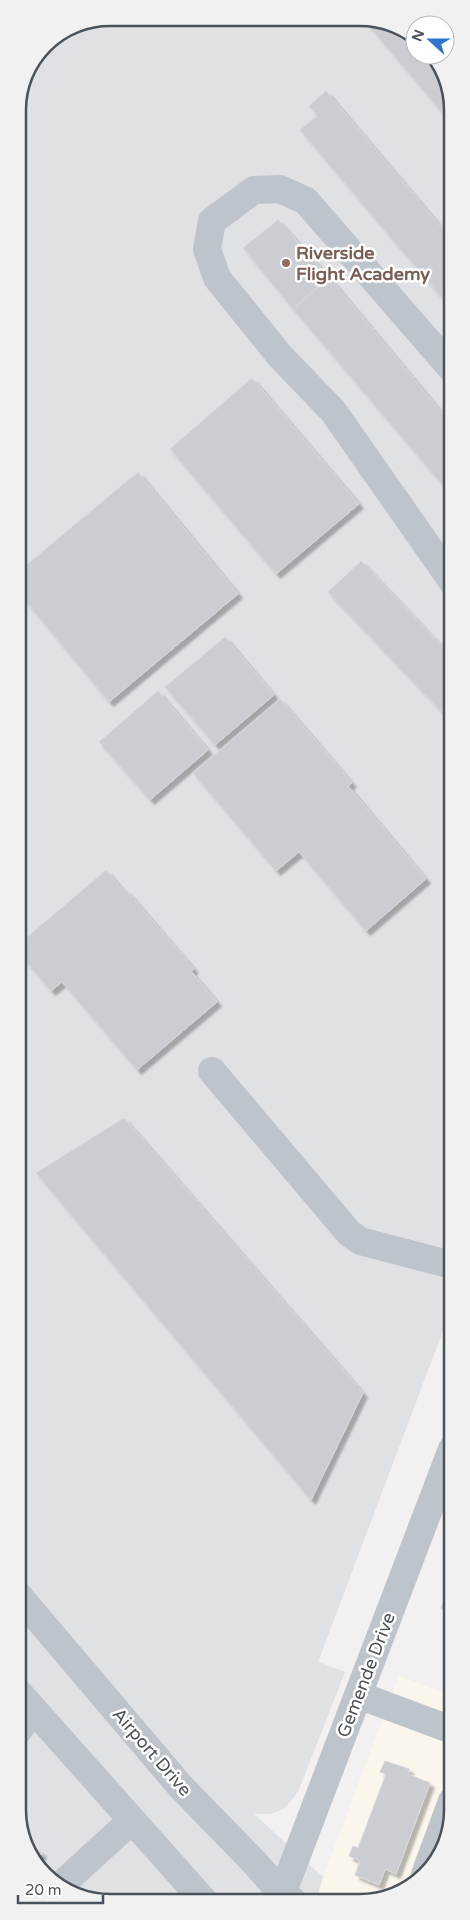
<svg xmlns="http://www.w3.org/2000/svg" width="470" height="1920" font-family="'Varela Round',sans-serif">
  <style>
    .commercial { fill: #faf6ec }
    .airport { fill: #e0e1e4 }
    .building { fill: #cbcdd2; stroke: #d5d7db; filter: url(#shadow) }
    .lines { fill: none; stroke-linecap: round; stroke-linejoin: round }
    .minor { stroke: #bec4cb; stroke-width: 28 }
    .education-dot { fill: #8d6e63; stroke: #fff; stroke-width: 2 }
    .labels { text-anchor: middle; stroke-width: 5; stroke-linejoin: round; paint-order: stroke }
    .education-label { font-size: 18px; font-weight: bold; fill: #785e54; stroke: #fff; text-anchor: start }
    .street-label { font-size: 18px; fill: #4a535b; stroke: #fff }
    .rim { fill: none; stroke: #4a535b; stroke-width: 2.5 }
  </style>
  <defs>
    <filter id="shadow"><feDropShadow dx="4.5" dy="4.5" stdDeviation="1" flood-color="#0004"/></filter>
  </defs>
  <rect width="100%" height="100%" fill="#f2f0f0"/>
  <path class="commercial" d="M399 1676 452 1696V1816L429 1871 373 1902 316 1901 323 1877Z"/>
  <path class="airport" d="M110 18 384 21 415 40V55H432L452 97V1307L318 1662 345 1672 298 1792 285 1808 272 1814H254L323 1877 316 1901H91L41 1871 18 1823V104L45 44 75 24Z"/>
  <path class="building" d="M364 20 384 21 415 40V55H432L452 97V124Z
    M326 91 452 240V310L300 130 317 116 309 106Z
    M278 220 329 277 293 309 243 248Z
    M329 277 452 425V496L293 309Z
    M252 378 359 504 276 574 170 449Z
    M138 472 238 594 109 702 18 592V572Z
    M361 561 452 657V709L445 715 328 592Z
    M225 637 274 695 215 745 165 687Z
    M158 691 208 750 150 800 99 742Z
    M280 699 352 783 348 786 426 879 366 931 299 852 276 871 193 773Z
    M106 870 124 891 126 890 194 969 191 971 217 1002 137 1070 62 982 51 991 18 952V945Z
    M124 1118 363 1393 311 1500 36 1173Z
    M452 1577V1613L441 1608Z
    M385 1761 409 1769 408 1774 430 1783 396 1874 385 1869 379 1885 355 1875 360 1861 349 1856 353 1846 358 1848 386 1774 380 1772Z
    M27 1843 42 1853 36 1862Z"/>
  <g class="lines">
    <path class="minor" d="M452 369 306 201 280 189 254 190 212 221 207 249 217 278 280 356 333 411 452 581
      M212 1071 349 1233 360 1241 452 1265
      M18 1595 181 1787 255 1863 282 1894 293 1901
      M18 1692 204 1901
      M358 1695 452 1730
      M18 1731 33 1709
      M425 1874 452 1801
      M62 1884 131 1821
      M277 1901 282 1894 452 1449"/>
  </g>
  <circle class="education-dot" cx="286" cy="263" r="5"/>
  <g class="labels">
    <g class="education-label">
      <text x="296" y="259">Riverside<tspan x="296" dy="21">Flight Academy</tspan></text>
    </g>
    <g class="street-label">
      <text transform="translate(366 1675) rotate(-69)" y="6">Gemende Drive</text>
      <text transform="translate(152 1752) rotate(49)" y="6">Airport Drive</text>
    </g>
  </g>
  <path d="M0 0H470V1920H0ZM110 26H360A84 84 0 0 1 444 110V1810A84 84 0 0 1 360 1894H110A84 84 0 0 1 26 1810V110A84 84 0 0 1 110 26Z" fill="#f1f1f2" fill-rule="evenodd"/>
  <path class="rim" d="M110 26H360A84 84 0 0 1 444 110V1810A84 84 0 0 1 360 1894H110A84 84 0 0 1 26 1810V110A84 84 0 0 1 110 26Z"/>
  <g transform="translate(430 40) rotate(291)"><circle r="24" fill="#ffffff" stroke="#b7babd"/>
  <path d="M0-4L9 19L0 12L-9 19Z" fill="#2f75ce"/>
  <text y="-8" font-size="14" font-weight="bold" text-anchor="middle" fill="#4a535b">N</text>
  </g>
  <path d="M18 1895v8h85v-8" fill="none" stroke="#4a535b" stroke-width="2.5"/>
  <text x="25" y="1895" font-size="15" fill="#4a535b" stroke="#ffffff" stroke-width="4" paint-order="stroke">20 m</text>
</svg>
